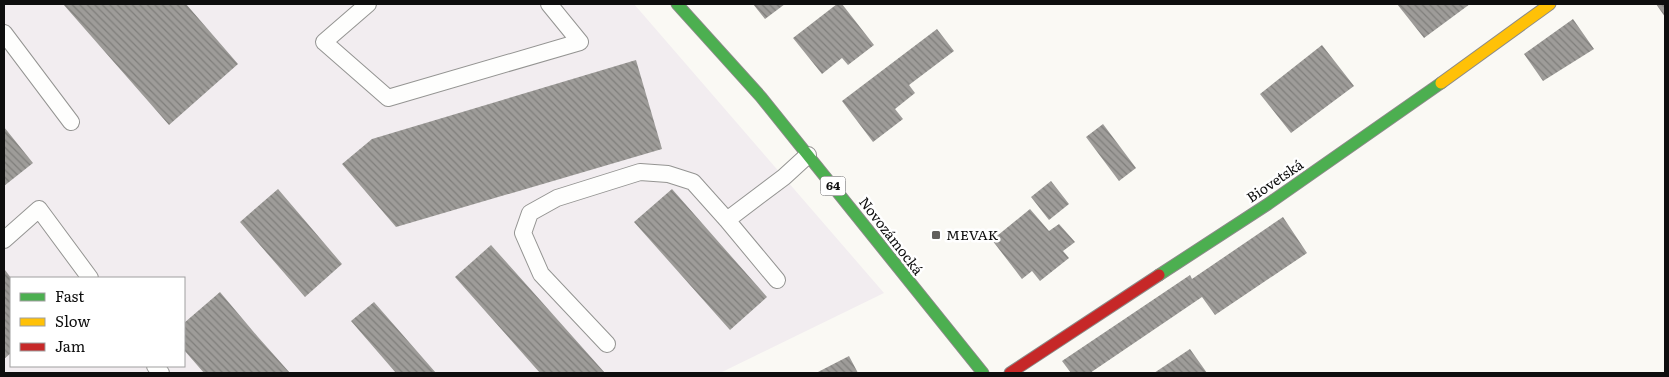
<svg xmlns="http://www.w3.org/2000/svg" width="1669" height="377" font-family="Literata,serif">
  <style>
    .industrial { fill: #f2edf0; fill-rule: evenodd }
    .building { fill: url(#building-back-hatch) }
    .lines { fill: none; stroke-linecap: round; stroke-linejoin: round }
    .lane-casing { stroke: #949492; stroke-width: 18 }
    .fast-casing { stroke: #8b8a88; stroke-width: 13 }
    .slow-casing { stroke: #8b8a88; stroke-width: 13 }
    .jam-casing { stroke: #8b8a88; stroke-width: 13 }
    .lane { stroke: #fefefd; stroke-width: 16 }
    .fast { stroke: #4caf50; stroke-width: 11 }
    .slow { stroke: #ffc107; stroke-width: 11 }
    .jam { stroke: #c62828; stroke-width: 11 }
    .poi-dot { fill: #61605e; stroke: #fff; stroke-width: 2 }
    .labels { text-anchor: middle; stroke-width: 5; stroke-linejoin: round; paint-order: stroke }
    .shield { fill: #fff; stroke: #565656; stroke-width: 1 }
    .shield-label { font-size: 12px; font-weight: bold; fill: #0e0e0e }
    .street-label { font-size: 14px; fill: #0e0e0e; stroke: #fff }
    .poi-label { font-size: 14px; fill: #0e0e0e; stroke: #fff; text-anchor: start }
  </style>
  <defs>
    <pattern id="building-back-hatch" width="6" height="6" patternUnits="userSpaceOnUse" patternTransform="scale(1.25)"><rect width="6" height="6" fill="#9e9c99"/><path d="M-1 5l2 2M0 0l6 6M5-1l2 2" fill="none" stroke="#7f7e7b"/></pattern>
  </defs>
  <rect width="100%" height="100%" fill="#faf9f4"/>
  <path class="industrial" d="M4 4H634L884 293 720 373H4ZM11 278H184V366H11Z"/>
  <path class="building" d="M63 4H186L238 64 169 125Z
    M753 4H785L765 19Z
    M837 4H842L874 45 848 65 842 58 822 74 793 38Z
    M1397 4H1470L1424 38Z
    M1656 4H1665V17Z
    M1573 19 1594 49 1543 81 1524 54Z
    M937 29 954 51 909 85 915 93 895 109 903 119 873 142 842 101Z
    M1322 45 1354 86 1291 133 1260 94Z
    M636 60 662 149 396 227 342 164 372 139Z
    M1103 124 1136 168 1119 181 1086 137Z
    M4 127 33 163 4 186Z
    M1051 181 1069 204 1049 220 1031 197Z
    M278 189 342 264 305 297 240 222Z
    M672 189 767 297 730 330 634 222Z
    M1030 209 1049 231 1059 224 1075 242 1063 251 1069 258 1040 281 1032 271 1022 279 992 240Z
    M1283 217 1307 253 1215 315 1202 297 1090 373H1071L1062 361 1190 275 1192 279Z
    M491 245 581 346 605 373H540L455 277Z
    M5 270 11 278V353L4 359V271Z
    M220 292 258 337 290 373H204L184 350V323Z
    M374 302 436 373H396L351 321Z
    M1190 349 1207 373H1154Z
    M849 356 858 373H816Z"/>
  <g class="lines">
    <g class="lane-casing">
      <path id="lane" d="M368 4 324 42 388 98 580 42 549 4
        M4 33 71 122
        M4 240 39 209 90 278
        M777 280 727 220 784 177 808 155
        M607 344 541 274 523 233 530 213 557 198 640 172 668 174 693 182 727 220
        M155 366 161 373"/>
    </g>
    <g class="fast-casing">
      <path id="fast" d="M677 4 761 97 983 373
        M1159 275 1268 204 1441 83"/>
    </g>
    <g class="slow-casing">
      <path id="slow" d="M1441 83 1550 4"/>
    </g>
    <g class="jam-casing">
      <path id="jam" d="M1010 373 1159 275"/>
    </g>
    <use href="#lane" class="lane"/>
    <use href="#fast" class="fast"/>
    <use href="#slow" class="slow"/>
    <use href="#jam" class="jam"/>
  </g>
  <rect class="poi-dot" x="931" y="230" width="10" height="10" rx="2.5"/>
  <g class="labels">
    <rect class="shield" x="820.5" y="176.5" width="25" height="19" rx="4"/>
    <g class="shield-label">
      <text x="833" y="190">64</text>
    </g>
    <g class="street-label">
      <text transform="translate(1275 181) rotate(-34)" y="5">Biovetská</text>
      <text transform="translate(891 236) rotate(52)" y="5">Novozámocká</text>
    </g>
    <g class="poi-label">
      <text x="946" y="240">MEVAK</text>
    </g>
  </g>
  <rect width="1669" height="377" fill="none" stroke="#0e0e0e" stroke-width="10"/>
  <rect x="10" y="277" width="175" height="90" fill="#ffffff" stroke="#9f9f9f"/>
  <rect x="20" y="293" width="25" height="8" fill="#4caf50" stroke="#9f9f9f"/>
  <text x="55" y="302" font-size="15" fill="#0e0e0e">Fast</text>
  <rect x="20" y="318" width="25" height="8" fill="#ffc107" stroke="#9f9f9f"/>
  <text x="55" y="327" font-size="15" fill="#0e0e0e">Slow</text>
  <rect x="20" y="343" width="25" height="8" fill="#c62828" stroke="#9f9f9f"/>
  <text x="55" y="352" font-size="15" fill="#0e0e0e">Jam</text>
</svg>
